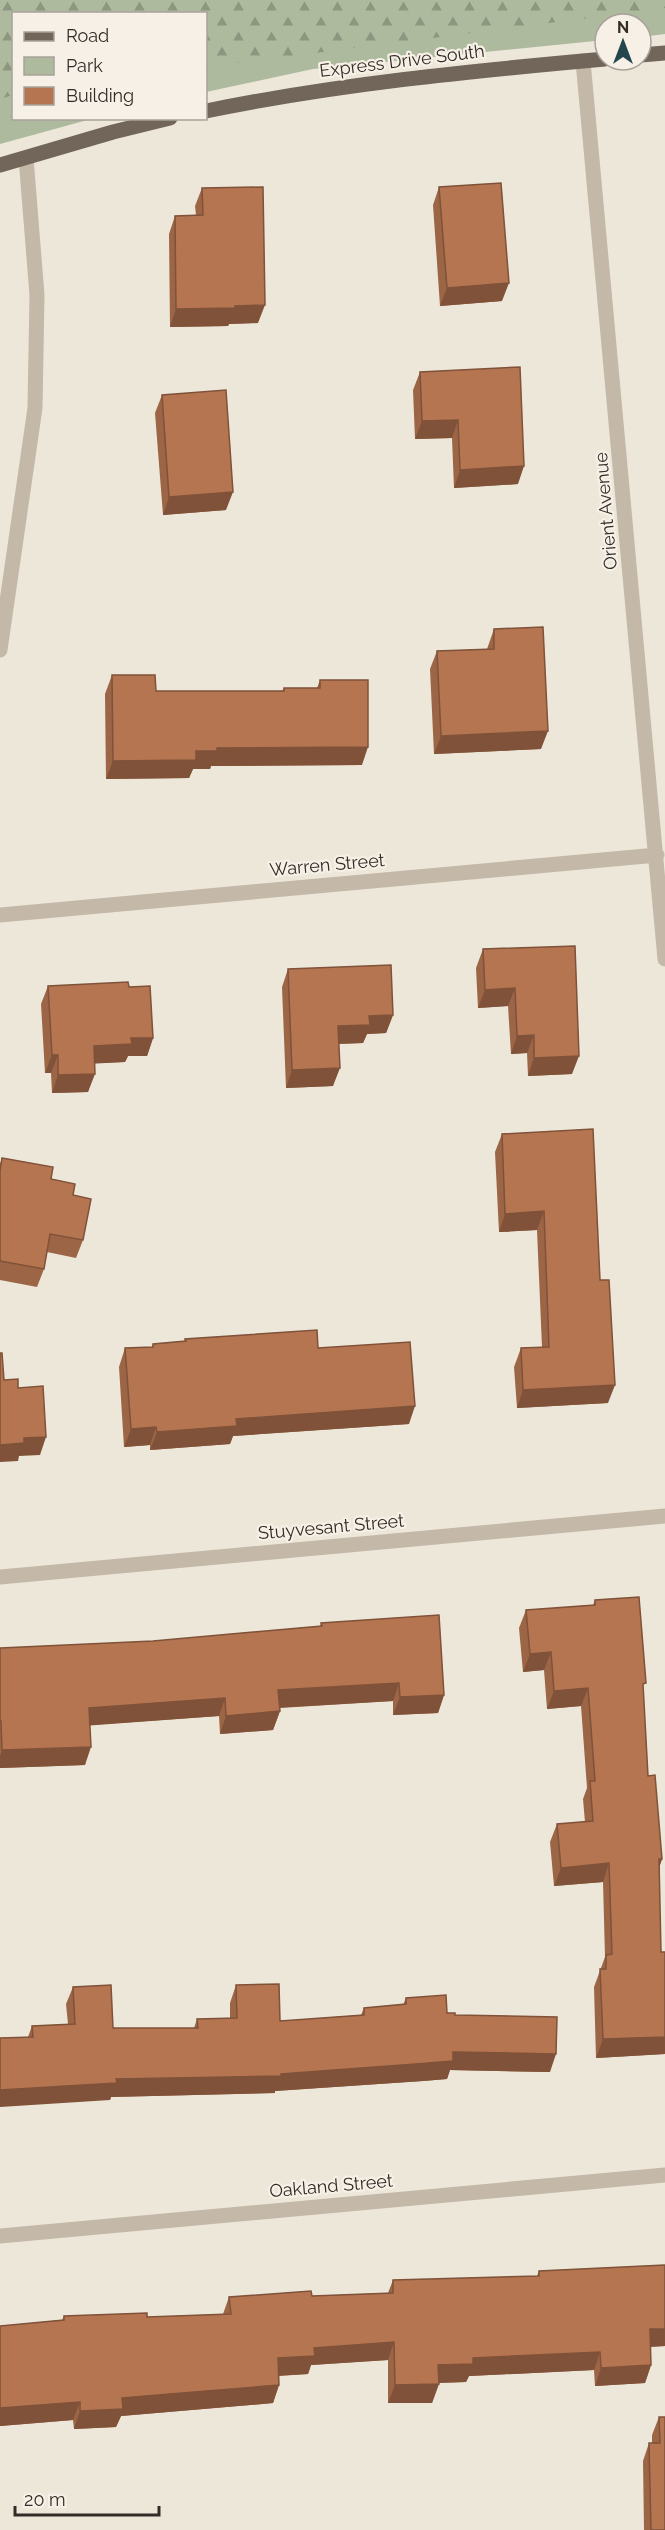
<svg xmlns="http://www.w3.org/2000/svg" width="665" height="2530" font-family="Raleway,sans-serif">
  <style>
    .green { fill: #adba9d }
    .forest { fill: url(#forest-firs) }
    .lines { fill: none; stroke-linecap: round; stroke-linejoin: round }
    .minor { stroke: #c4b8a8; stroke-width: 15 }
    .major { stroke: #72655a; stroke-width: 15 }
    .wall { fill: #9c6546 }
    .shaded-wall { fill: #7f5239 }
    .building { fill: #b57551; stroke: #7f5239; stroke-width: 1.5 }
    .labels { text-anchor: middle; stroke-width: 4.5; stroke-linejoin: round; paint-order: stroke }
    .street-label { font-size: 18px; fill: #322c27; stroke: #f6f0e6 }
  </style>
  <defs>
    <pattern id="forest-firs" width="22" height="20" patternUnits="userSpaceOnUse" patternTransform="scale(1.5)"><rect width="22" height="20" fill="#adba9d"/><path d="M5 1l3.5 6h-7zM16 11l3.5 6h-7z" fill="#8d9780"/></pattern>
  </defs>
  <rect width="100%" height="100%" fill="#ede7da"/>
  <path class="green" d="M0 0H665V34L641 37V24H605V40L313 69 206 92V14H14V118L91 119 0 144Z"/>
  <path class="forest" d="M0 0H665V8L206 67V14H14L13 95 0 99Z"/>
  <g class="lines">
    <path class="minor" d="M583 61 665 959
      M0 650 35 408 37 295 26 158
      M0 915 657 855
      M0 1577 665 1516
      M0 2236 665 2175"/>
    <path class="major" d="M641 55 665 53
      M206 111C337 84 471 71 605 59
      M0 165 113 132 170 118"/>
  </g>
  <path class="wall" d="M439 187 502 301 440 306 433 205Z
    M202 188 258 323 229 324 228 326 170 327 169 234 175 216 196 215 195 206Z
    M420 372 518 484 454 488 452 438 415 439 413 390Z
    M162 395 226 510 163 515 155 413Z
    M494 629 541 749 434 754 430 669 437 651 487 649Z
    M112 675 156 691H282L284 688H317L320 680 362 765 211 766 210 769H193L189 778 106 779 105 694Z
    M575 946 572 1074 528 1076 527 1053 511 1054 508 1006 478 1008 476 968 483 949Z
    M288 969 393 1015 386 1033 367 1034 363 1043 339 1044 333 1086 286 1088 282 987Z
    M48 986 129 987 153 1038 147 1056H128L125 1062 94 1063 88 1092 52 1093 51 1073H45L41 1004Z
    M502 1134 600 1280 608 1403 517 1408 514 1367 521 1348 542 1347 537 1230 499 1232 495 1152Z
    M2 1158 51 1179 73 1195 83 1240 76 1258 47 1252 44 1269 37 1287 0 1280V1164Z
    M185 1339 318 1348 409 1424 233 1436 230 1444 150 1450V1445L124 1447 119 1367 125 1348 152 1347 153 1344 184 1341Z
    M595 1600 643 1691 648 1776 662 1859 659 1868 661 1952H665V2054L596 2058 594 1987 605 1957 603 1882 554 1886 550 1842 557 1824 585 1822 583 1799 587 1788 581 1706 547 1709 544 1670 523 1672 519 1628 526 1610 593 1605Z
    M321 1623 444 1695 438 1713 393 1715V1701L280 1708V1711L273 1730 220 1734 219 1716 90 1725 85 1765 0 1768V1648L153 1641 320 1626Z
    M236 1985 280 2021 361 2015 364 2008 403 2005 406 1998 455 2015 550 2072 450 2070 447 2079 423 2081 275 2091V2093L111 2097 110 2100 28 2037 32 2026 68 2024 66 2004 73 1987 113 2028H194L197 2019 230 2018V2003Z
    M665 2265V2346L651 2347V2365L645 2383 595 2386 594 2370 469 2376 466 2382 439 2383 432 2403H388V2360L311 2365 308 2374 279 2376V2385L273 2403 121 2416 116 2427 74 2429 73 2420 0 2426V2326L62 2320 64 2316 147 2317 223 2314 229 2297 312 2296 388 2293 393 2280 537 2276 539 2271Z
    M659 2417 665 2530H644L643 2461 649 2443H652V2435Z"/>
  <path class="shaded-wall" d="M509 283 502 301 440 306 447 288Z
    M265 305 258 323 229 324 228 326 170 327 176 309Z
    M458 420 452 438 415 439 422 421Z
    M524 466 518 484 454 488 460 470Z
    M233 492 226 510 163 515 169 497Z
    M548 731 541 749 434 754 441 736Z
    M368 747 362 765 211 766 210 769H193L189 778 106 779 113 761 217 748Z
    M515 988 508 1006 478 1008 485 990Z
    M393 1015 386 1033 367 1034 363 1043 332 1044 338 1026 369 1016Z
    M534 1035 527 1053 511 1054 517 1036Z
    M131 1038H153L147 1056H128L125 1062 87 1064 94 1046Z
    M52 1055H58L51 1073H45Z
    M579 1056 572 1074 528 1076 534 1058Z
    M340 1068 333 1086 286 1088 292 1070Z
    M95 1074 88 1092 52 1093 58 1075Z
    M544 1211 537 1230 499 1232 505 1214Z
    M615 1385 608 1403 517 1408 523 1390Z
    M415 1406 409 1424 233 1436 230 1444 150 1450 157 1432 236 1419Z
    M156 1427 150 1445 124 1447 131 1429Z
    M46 1437 40 1455 19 1456 18 1461 0 1462V1445L24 1438Z
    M551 1652 544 1670 523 1672 530 1654Z
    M399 1683 393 1701 272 1708 278 1690Z
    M588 1688 581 1706 547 1709 554 1691Z
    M444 1695 438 1713 393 1715 400 1697Z
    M225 1698 219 1716 83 1726 89 1708Z
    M280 1711 273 1730 220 1734 226 1716Z
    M91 1747 85 1765 0 1768V1756L2 1750Z
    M659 1859H662L656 1877Z
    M609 1863 603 1882 554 1886 561 1868Z
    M665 2037V2054L596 2058 603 2039Z
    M453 2052 556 2054 550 2072 450 2070 447 2079 423 2081 275 2091V2093L111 2097 110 2100 0 2107V2090L116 2079 281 2074Z
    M650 2329H665V2346L644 2347Z
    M394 2342 388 2360 311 2365 308 2374 271 2376 278 2358 314 2348Z
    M600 2352 594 2370 469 2376 466 2382 432 2383 438 2365 473 2358Z
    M651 2365 645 2383 595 2386 601 2368Z
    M439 2384 432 2403H388L395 2385Z
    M279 2385 273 2403 121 2416 116 2427 74 2429 80 2411 122 2398Z
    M80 2402 73 2420 0 2426V2408Z"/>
  <path class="building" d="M501 183 509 283 447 288 439 187Z
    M263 187 265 305 235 306V308L176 309 175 216 203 215 202 188Z
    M520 367 524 466 460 470 458 420 422 421 420 372Z
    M226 390 233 492 169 497 162 395Z
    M543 627 548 731 441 736 437 651 494 649V629Z
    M112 675H155L156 691H284V688H320V680H368V747L217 748V751H196V760L113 761Z
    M575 946 579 1056 534 1058V1035L517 1036 515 988 485 990 483 949Z
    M391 965 393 1015 369 1016 370 1025 338 1026 340 1068 292 1070 288 969Z
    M128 982 129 987 150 986 153 1038H131L132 1044 94 1046 95 1074 58 1075V1055H52L48 986Z
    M593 1129 600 1280H609L615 1385 523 1390 521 1348 549 1347 544 1211 505 1214 502 1134Z
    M2 1158 53 1167 51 1179 75 1184 73 1195 91 1199 83 1240 50 1234 44 1269 0 1261V1171Z
    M317 1330 318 1348 410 1342 415 1406 236 1419 237 1426 157 1432 156 1427 131 1429 125 1348 153 1347V1344L186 1341 185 1339Z
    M0 1353H2L4 1380 18 1379V1388L43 1386 46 1437 24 1438V1443L0 1445Z
    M639 1597 646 1683 643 1684 648 1776 655 1775 662 1859H659L661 1952H665V2037L603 2039 600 1969H606V1955L612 1954 609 1863 561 1868 557 1824 593 1821 590 1781H595L588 1688 554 1691 551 1652 530 1654 526 1610 595 1605V1600Z
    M439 1615 444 1695 400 1697 399 1683 278 1690 280 1711 226 1716 225 1698 89 1708 91 1747 2 1750 1 1721H0V1648L153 1641 322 1626 321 1623Z
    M279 1984 280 2021 364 2015V2008L406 2004V1998L446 1995 447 2013H455V2015L557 2017 556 2054 453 2052V2061L429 2063 281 2074V2076L116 2079 117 2083 0 2090V2038L33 2037 32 2026 75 2024 73 1987 111 1985 113 2028H198L197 2019 237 2018 236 1985Z
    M665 2265V2329H650L651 2365 601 2368 600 2352 473 2358V2364L438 2365 439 2384 395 2385 394 2342 314 2348 315 2356 278 2358 279 2385 122 2398 123 2409 80 2411V2402L0 2408V2326L64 2320V2316L147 2313V2317L231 2314 229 2297 311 2291 312 2296 393 2293V2280L539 2276V2271Z
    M659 2417H665V2530H651L649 2443H660Z"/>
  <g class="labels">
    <g class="street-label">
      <text transform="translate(402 61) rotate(-7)" y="6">Express Drive South</text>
      <text transform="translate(606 511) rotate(-95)" y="6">Orient Avenue</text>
      <text transform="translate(327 865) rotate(-5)" y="6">Warren Street</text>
      <text transform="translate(331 1527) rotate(-5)" y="6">Stuyvesant Street</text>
      <text transform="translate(331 2186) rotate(-5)" y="6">Oakland Street</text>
    </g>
  </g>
  <rect x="12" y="12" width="195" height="108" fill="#f6f0e6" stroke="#a8a29a" stroke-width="1.5"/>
  <rect x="24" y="32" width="30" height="9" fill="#72655a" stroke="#a8a29a" stroke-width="1.5"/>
  <text x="66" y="42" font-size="18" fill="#322c27">Road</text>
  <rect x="24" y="57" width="30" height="18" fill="#adba9d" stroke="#a8a29a" stroke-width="1.5"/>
  <text x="66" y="72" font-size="18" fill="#322c27">Park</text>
  <rect x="24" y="87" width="30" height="18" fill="#b57551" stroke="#a8a29a" stroke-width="1.5"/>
  <text x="66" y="102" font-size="18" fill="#322c27">Building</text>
  <g transform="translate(623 42)"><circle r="28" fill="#f6f0e6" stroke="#a8a29a" stroke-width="1.5"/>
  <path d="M0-4.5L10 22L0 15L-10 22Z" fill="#23454d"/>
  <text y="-9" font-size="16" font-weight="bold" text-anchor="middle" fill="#322c27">N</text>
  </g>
  <path d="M15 2506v9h144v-9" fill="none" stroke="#322c27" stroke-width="3"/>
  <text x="24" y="2506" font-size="18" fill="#322c27" stroke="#f6f0e6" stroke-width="4.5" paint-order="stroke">20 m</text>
</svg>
